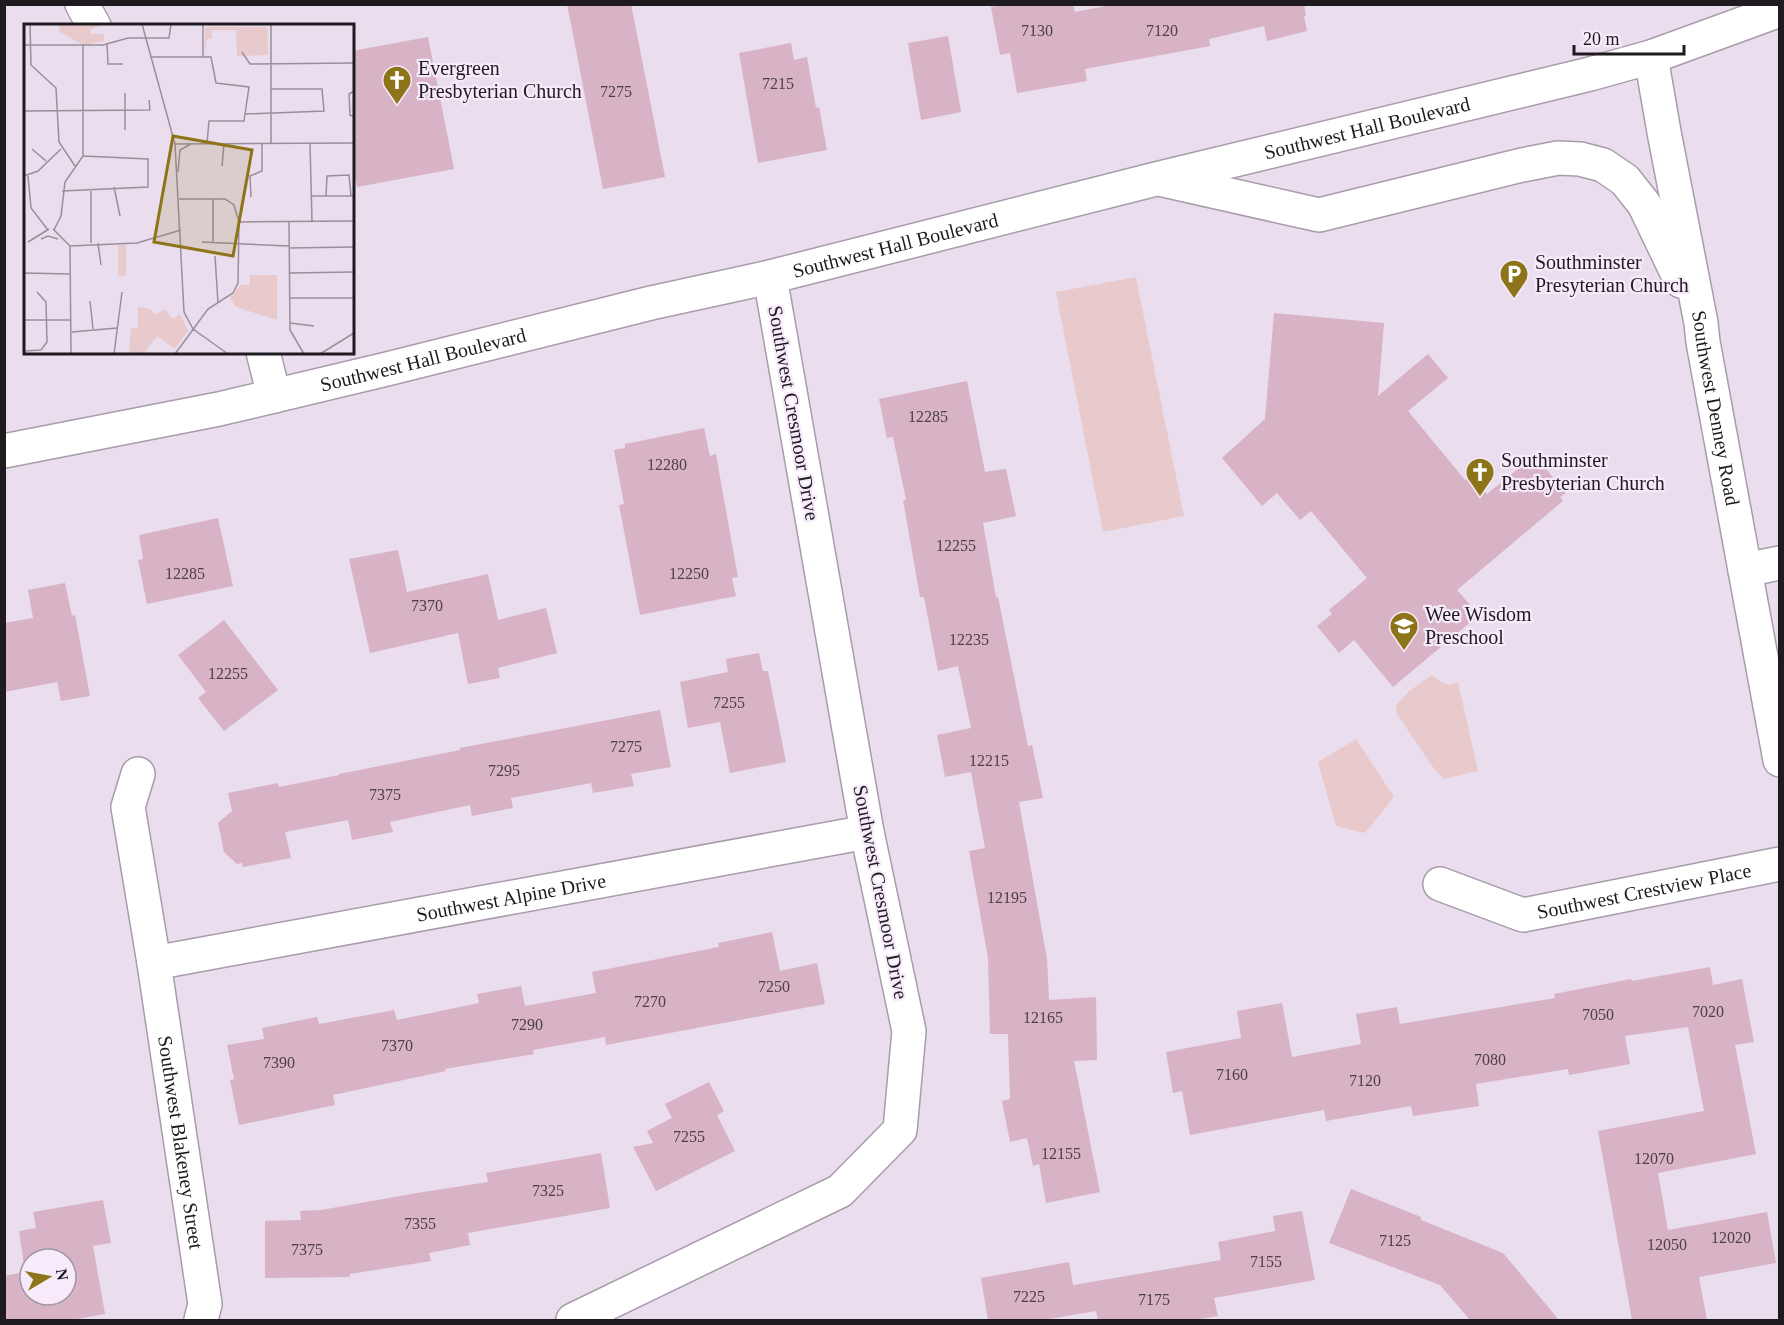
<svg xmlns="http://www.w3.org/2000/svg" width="1784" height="1325" font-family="Georgia,serif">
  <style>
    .green { fill: #e9cacc }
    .building { fill: #d8b2c5; fill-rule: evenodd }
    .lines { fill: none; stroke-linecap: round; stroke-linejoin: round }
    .street-casing { stroke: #a89cab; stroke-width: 36 }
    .secondary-casing { stroke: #a89cab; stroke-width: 36 }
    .street { stroke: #fff; stroke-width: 33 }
    .secondary { stroke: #fff; stroke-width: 33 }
    .labels { text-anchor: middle; stroke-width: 4.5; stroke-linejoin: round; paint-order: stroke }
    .number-label { font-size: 16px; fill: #4d4049 }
    .poi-label { font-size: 20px; fill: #1f1a20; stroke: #f7eafa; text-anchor: start }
    .street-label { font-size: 20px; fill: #1f1a20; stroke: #f7eafa }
    .inset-road { fill: none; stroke: #998f9b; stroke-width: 1.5 }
    .view { fill: #8d7418; fill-opacity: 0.15; stroke: #8d7418; stroke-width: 3 }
    .inset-edge { fill: none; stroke: #1f1a20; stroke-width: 3 }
  </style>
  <rect width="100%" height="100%" fill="#eadded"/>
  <path class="green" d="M1136 277 1184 516 1103 532 1056 292Z
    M1432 675C1442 682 1446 688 1458 682L1478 771 1444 779 1432 766 1397 714 1396 706 1408 692Z
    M1356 739 1394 797 1365 833 1336 826 1318 762Z"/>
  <path class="building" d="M567 4H631L665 177 603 189Z
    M1008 4H1073L1075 12 1116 4H1304L1306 16H1304L1307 31 1267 41 1264 26 1209 39 1210 46 1085 69 1087 81 1017 93 1010 53 1000 55 991 7Z
    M948 36 961 112 921 120 908 43Z
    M428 37 454 169 357 187 352 161V51Z
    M791 43 794 60 807 57 816 108 819 107 827 150 758 163 739 53Z
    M1274 313 1384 323 1378 396 1428 354 1448 378 1408 411 1465 480 1471 475 1487 494 1529 460 1534 466 1540 462 1566 493 1560 497 1563 501 1457 590 1479 615 1393 687 1354 640 1339 653 1317 626 1332 614 1329 610 1367 578 1311 511 1300 520 1277 493 1262 506 1222 458 1265 419Z
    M967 381 985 472 1006 469 1016 516 983 523 996 597H998L1028 746 1032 745 1043 798 1019 802 1047 959 1049 1000 1096 997 1097 1060 1074 1061 1100 1192 1046 1203 1039 1164 1033 1166 1027 1138 1010 1142 1002 1101 1010 1099 1008 1034H990L988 958 969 851 985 848 971 772 945 777 937 735 971 728 958 666 938 671 924 597H920L903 500H906L893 437 887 438 879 399Z
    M704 428 710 456 716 454 723 494 738 577 732 578 736 596 640 615 619 505 624 504 614 450 625 448V444Z
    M218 518 233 586 147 604 138 560 143 559 139 535Z
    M398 550 407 592 488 574 498 620 546 608 557 653 498 668 500 678 468 684 458 633 370 653 349 559Z
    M65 583 72 616 75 615 90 696 61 701 57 682 4 692V623L33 618 28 590Z
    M224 620 278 690 224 731 198 698 206 692 178 655Z
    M759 653 763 671H768L786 762 730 773 720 722 688 728 680 682 728 672 726 659Z
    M660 710 671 767 631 774 634 786 593 793 591 783 511 798 513 808 472 816 470 805 390 822 393 832 352 840 348 820 285 832 291 858 243 867 242 863 237 864 224 852 218 823 232 811 228 793 278 783 279 787 339 775V774L460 750V748Z
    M772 932 780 971 817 963 825 1004 606 1045 605 1037 533 1050 534 1054 445 1069 446 1071 333 1095 335 1105 239 1125 230 1080 234 1079 227 1045 264 1039 262 1028 317 1017 319 1024 394 1010 397 1020 479 1003 477 994 521 986 525 1006 596 993 592 972 719 947 718 943Z
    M1710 967 1713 985 1742 979 1754 1042 1735 1045 1756 1154 1658 1173 1668 1230 1767 1212 1776 1263 1699 1277 1707 1320H1632L1598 1131 1704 1111 1688 1027 1625 1036 1630 1064 1569 1075 1568 1069 1476 1084 1479 1106 1413 1116 1411 1106 1326 1121 1324 1110 1190 1135 1182 1091 1173 1093 1166 1052 1241 1038 1237 1011 1282 1003 1292 1057 1361 1044 1356 1014 1397 1007 1400 1024 1555 998 1554 994 1631 979 1632 981Z
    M709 1082 724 1111 717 1115 735 1151 656 1191 633 1147 653 1143 647 1131 672 1118 665 1104Z
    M601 1153 610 1208 468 1233 470 1245 429 1253 431 1261 350 1274V1277L265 1278V1221L301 1220 300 1211 321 1210 417 1193 488 1182 486 1173Z
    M1351 1189 1421 1217V1220L1503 1253 1559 1320H1470L1440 1285 1329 1243Z
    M103 1200 111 1243 93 1246 105 1314 72 1320H4V1276L25 1272 19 1231 36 1228 33 1212ZM30 1259H66V1295H30Z
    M1302 1211 1315 1280 1214 1298 1218 1316 1194 1320H1098L1096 1311 1043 1320H988L981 1278 1069 1262 1073 1285 1221 1260 1218 1242 1275 1231 1273 1216Z"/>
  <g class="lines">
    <g class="street-casing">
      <g id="street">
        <path d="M1745 570 1780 563"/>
        <path id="s1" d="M138 774 128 807 154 963 205 1304 201 1320"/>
        <path id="s2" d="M1440 884 1523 915 1780 864"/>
        <path id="s3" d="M154 963 867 832"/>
        <path d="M573 1320 840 1191 900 1130 909 1031 867 832 770 277"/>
      </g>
    </g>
    <g class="secondary-casing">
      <g id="secondary">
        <path d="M82 4 94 26"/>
        <path id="s4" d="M1651 57 1664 132 1701 323 1703 342 1780 760"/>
        <path d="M1163 180 1319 215 1522 165 1558 158 1580 159 1603 165 1625 180 1644 204 1681 281"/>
        <path d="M263 352 274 396"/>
        <path id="s5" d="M4 451 219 409 387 369 651 303 770 277 1156 179 1590 74 1651 57 1780 10"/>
      </g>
    </g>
    <use href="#street" class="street"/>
    <use href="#secondary" class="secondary"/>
  </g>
  <defs>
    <g id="church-pin" transform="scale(1.5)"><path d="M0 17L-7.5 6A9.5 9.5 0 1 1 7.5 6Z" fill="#8d7418" stroke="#f7eafa"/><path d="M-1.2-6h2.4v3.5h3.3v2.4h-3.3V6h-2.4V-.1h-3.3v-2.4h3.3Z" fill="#fff"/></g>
    <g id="parking-pin" transform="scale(1.5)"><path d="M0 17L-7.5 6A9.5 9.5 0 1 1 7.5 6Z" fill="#8d7418" stroke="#f7eafa"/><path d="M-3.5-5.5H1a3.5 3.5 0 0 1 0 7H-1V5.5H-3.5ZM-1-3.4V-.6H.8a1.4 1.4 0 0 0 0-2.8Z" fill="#fff"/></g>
    <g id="school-pin" transform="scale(1.5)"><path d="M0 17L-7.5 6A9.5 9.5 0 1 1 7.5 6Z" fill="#8d7418" stroke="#f7eafa"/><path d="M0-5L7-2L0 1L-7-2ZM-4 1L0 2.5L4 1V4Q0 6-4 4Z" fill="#fff"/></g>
  </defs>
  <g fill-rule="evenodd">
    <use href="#church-pin" x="397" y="80"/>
    <use href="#parking-pin" x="1514" y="274"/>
    <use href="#church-pin" x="1480" y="472"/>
    <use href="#school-pin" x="1404" y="626"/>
  </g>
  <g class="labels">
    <g class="number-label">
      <text x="1037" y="36">7130</text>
      <text x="1162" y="36">7120</text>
      <text x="778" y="89">7215</text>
      <text x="616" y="97">7275</text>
      <text x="928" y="422">12285</text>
      <text x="667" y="470">12280</text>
      <text x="956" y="551">12255</text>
      <text x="185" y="579">12285</text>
      <text x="689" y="579">12250</text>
      <text x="427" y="611">7370</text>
      <text x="969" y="645">12235</text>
      <text x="228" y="679">12255</text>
      <text x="729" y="708">7255</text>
      <text x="626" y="752">7275</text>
      <text x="989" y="766">12215</text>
      <text x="504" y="776">7295</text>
      <text x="385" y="800">7375</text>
      <text x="1007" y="903">12195</text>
      <text x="774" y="992">7250</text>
      <text x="650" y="1007">7270</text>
      <text x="1708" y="1017">7020</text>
      <text x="1598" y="1020">7050</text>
      <text x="1043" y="1023">12165</text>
      <text x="527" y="1030">7290</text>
      <text x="397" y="1051">7370</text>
      <text x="1490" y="1065">7080</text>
      <text x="279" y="1068">7390</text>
      <text x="1232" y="1080">7160</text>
      <text x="1365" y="1086">7120</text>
      <text x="689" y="1142">7255</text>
      <text x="1061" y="1159">12155</text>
      <text x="1654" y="1164">12070</text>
      <text x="548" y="1196">7325</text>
      <text x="420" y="1229">7355</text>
      <text x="1731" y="1243">12020</text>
      <text x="1395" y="1246">7125</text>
      <text x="1667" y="1250">12050</text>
      <text x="307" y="1255">7375</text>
      <text x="1266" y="1267">7155</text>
      <text x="1029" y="1302">7225</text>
      <text x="1154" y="1305">7175</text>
    </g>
    <g class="poi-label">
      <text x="418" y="75">Evergreen<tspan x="418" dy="23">Presbyterian Church</tspan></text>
      <text x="1535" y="269">Southminster<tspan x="1535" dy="23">Presyterian Church</tspan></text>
      <text x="1501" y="467">Southminster<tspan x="1501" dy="23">Presbyterian Church</tspan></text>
      <text x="1425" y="621">Wee Wisdom<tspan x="1425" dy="23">Preschool</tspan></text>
    </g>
    <g class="street-label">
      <text dy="7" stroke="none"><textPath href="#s5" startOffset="1401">Southwest Hall Boulevard</textPath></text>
      <text dy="7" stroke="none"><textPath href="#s5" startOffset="915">Southwest Hall Boulevard</textPath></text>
      <text dy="7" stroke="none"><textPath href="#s5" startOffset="429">Southwest Hall Boulevard</textPath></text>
      <text dy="7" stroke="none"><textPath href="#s4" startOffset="357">Southwest Denney Road</textPath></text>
      <text transform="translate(794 413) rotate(80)" y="7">Southwest Cresmoor Drive</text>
      <text dy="7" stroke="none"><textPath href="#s2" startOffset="212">Southwest Crestview Place</textPath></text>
      <text transform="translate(881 892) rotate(79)" y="7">Southwest Cresmoor Drive</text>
      <text dy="7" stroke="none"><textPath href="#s3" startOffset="363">Southwest Alpine Drive</textPath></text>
      <text dy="7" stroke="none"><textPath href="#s1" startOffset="374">Southwest Blakeney Street</textPath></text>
    </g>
  </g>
  <g transform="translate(24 24)">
    <rect width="330" height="330" fill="#eadded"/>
    <path d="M34 0H80L66 6 67 10H80V17L59 21 36 8ZM181 3H243L244 31 213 32 212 6H188V14L183 15 181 29ZM94 221H102V252H94ZM226 251H253V296L212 283 206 274 216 261H226ZM114 283 126 285 132 291 140 285 149 295 156 290 164 307 151 325 133 312 120 330H105L107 304H114Z" fill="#e9cacc"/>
    <path class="inset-road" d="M6 0 7 41 32 64 35 118 51 142M118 0 151 120 160 288 169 305 204 330M179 0V33M247 0V120M83 20 84 40H99M0 21H79L104 14H145L147 0M218 28 226 40 330 39M126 33H187L192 59 225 63 220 97H185L183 120M330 67 325 70 326 91 330 93M0 87 126 86 125 76M221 90 300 87 298 65H247M101 106V69M151 120 330 119M286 120 288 198M8 125 22 137M198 142 200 120M154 148 156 126 167 120M0 152 14 147 37 125M4 152 7 184 24 206M90 163 96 192M38 167 124 163V135L59 132M287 172H329M302 172 303 152 325 151 327 172M227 173 226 152 238 147V120M189 175V219M215 198 330 197M265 198 266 306 280 330M29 205 46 222 113 219 157 206M30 206 37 192 41 158 59 132V21M17 215 24 212 34 215M4 218 25 205M178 218 265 222M67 219V167M74 219 77 241M46 222 47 330M265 224 330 223M191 232 194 279M0 249 47 250M265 249 330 248M265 274H330M66 277 69 305M0 296H47M266 299 290 302M48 308 93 304M0 327 17 326 23 318 22 278 13 268M90 330 98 268M151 330 184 285 209 269 214 259 215 198 210 181 201 175H155M296 330 330 309"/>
    <path class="view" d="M149 112 228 126 209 232 130 218Z"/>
    <rect width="330" height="330" class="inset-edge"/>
  </g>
  <rect width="1784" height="1325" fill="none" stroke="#1f1a20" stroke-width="12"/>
  <g transform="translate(48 1277) rotate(80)"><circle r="28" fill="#f7eafa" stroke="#a197a3" stroke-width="1.5"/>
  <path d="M0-4.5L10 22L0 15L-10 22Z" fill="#8d7418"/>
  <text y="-9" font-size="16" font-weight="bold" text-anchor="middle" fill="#1f1a20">N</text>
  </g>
  <path d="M1574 45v9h110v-9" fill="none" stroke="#1f1a20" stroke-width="3"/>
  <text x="1583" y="45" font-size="18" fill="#1f1a20" stroke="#f7eafa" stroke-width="4.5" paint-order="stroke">20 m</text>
</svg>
